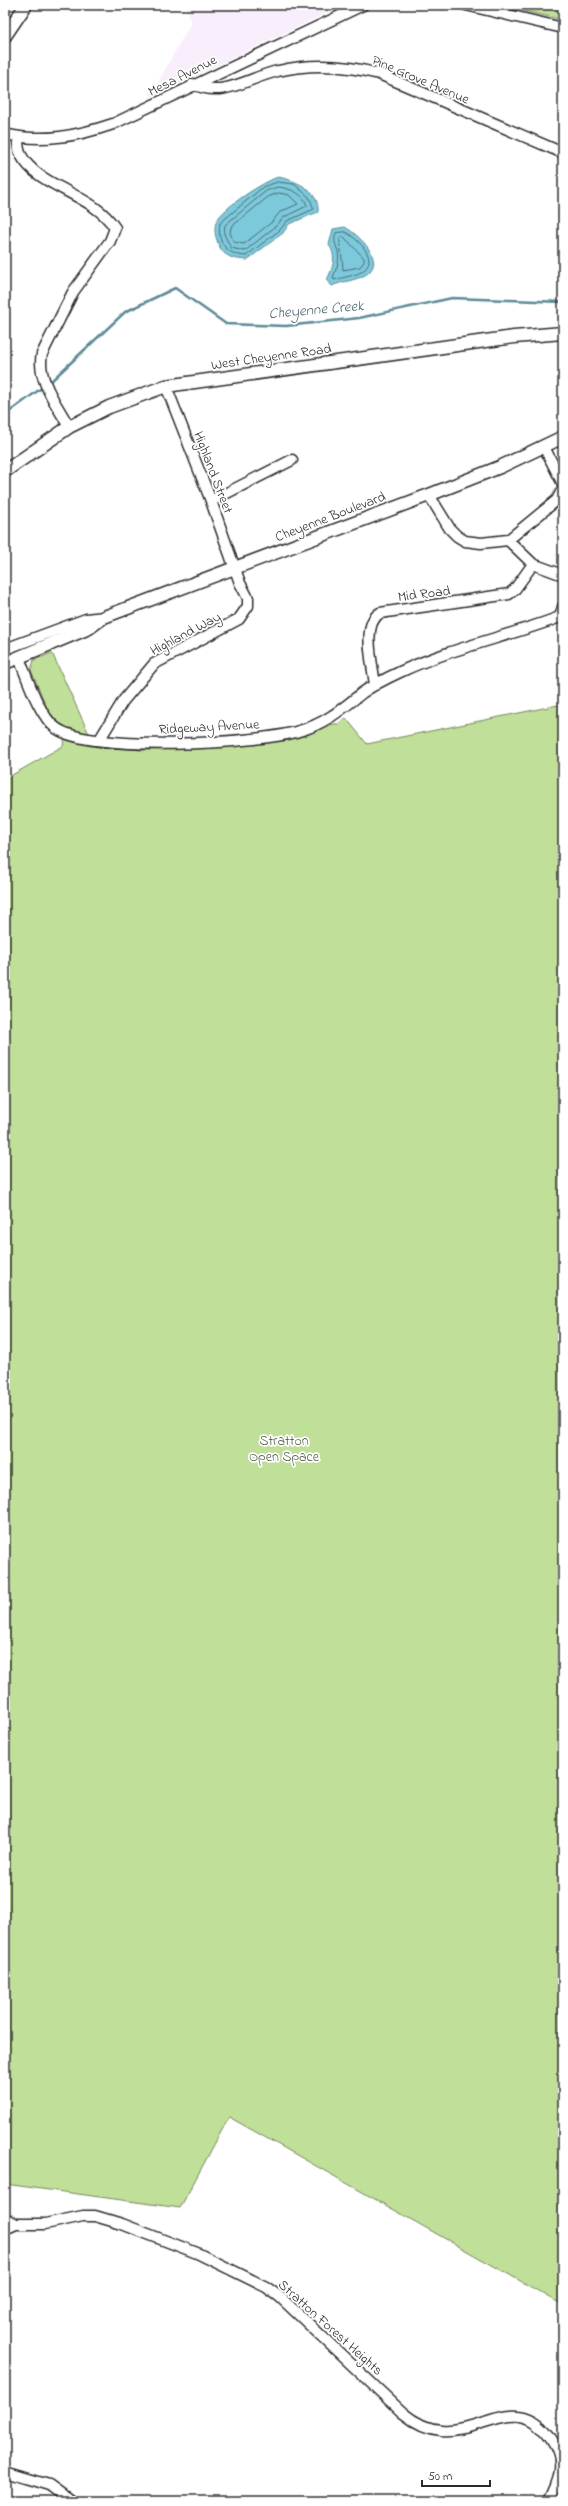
<svg xmlns="http://www.w3.org/2000/svg" width="568" height="2506" font-family="'Indie Flower',sans-serif">
  <style>
    .built { fill: #f9eefc }
    .green { fill: #c0df98; stroke: #768562 }
    .water { fill: #7cc9db; stroke: #5c8a95 }
    .lines { fill: none; stroke-linecap: round; stroke-linejoin: round }
    .shore { stroke: #4b6a71; stroke-width: 1 }
    .stream { stroke: #5c8a95; stroke-width: 2.5 }
    .minor-casing { stroke: #2b2b2b; stroke-width: 13 }
    .tertiary-casing { stroke: #2b2b2b; stroke-width: 15 }
    .minor { stroke: #fff; stroke-width: 10 }
    .tertiary { stroke: #fff; stroke-width: 12 }
    .labels { text-anchor: middle; stroke-width: 3.5; stroke-linejoin: round; paint-order: stroke }
    .street-label { font-size: 14px; fill: #2b2b2b; stroke: #fff }
    .park-label { font-size: 14px; fill: #58614c; stroke: #fff }
    .water-label { font-size: 15px; font-style: italic; fill: #476269; stroke: #fff }
  </style>
  <rect width="100%" height="100%" fill="#fff"/>
  <filter id="ink" filterUnits="userSpaceOnUse"><feTurbulence type="fractalNoise" baseFrequency=".025" numOctaves="2"/><feDisplacementMap in="SourceGraphic" scale="8" xChannelSelector="R" yChannelSelector="G"/><feConvolveMatrix kernelMatrix="1 2 1 2 8 2 1 2 1" color-interpolation-filters="sRGB"/></filter>
  <g filter="url(#ink)">
    <path class="built" d="M186 5H343L149 98 191 23Z"/>
    <path class="green" d="M499 5H563V20Z
      M52 653 94 745C156 749 216 750 277 741 291 739 331 722 338 724L346 718 367 744 563 704V2305L229 2117 180 2208 5 2184V779L63 746 66 729 49 713 31 670 34 660Z"/>
    <path class="water" d="M278 177C295 180 320 190 318 212L289 224 283 233 247 260C233 259 223 257 218 243 215 236 214 229 216 222 222 208 263 182 278 177Z
      M345 227C359 235 388 262 365 275 355 281 342 281 332 286L327 280C333 267 337 257 329 245L333 229Z"/>
    <g class="lines">
      <path class="shore" d="M278 182 294 184 309 197 314 209 287 221 280 230 246 256C226 255 217 242 220 223L263 187Z
        M278 187C290 188 305 194 307 206L284 217 276 226 245 251 231 248 224 234 225 225 266 191Z
        M279 193 289 195 298 204 280 212 272 222 244 244 234 242 230 233 231 227 268 197Z
        M345 232C356 237 379 258 364 270 357 276 343 277 334 280L333 278C336 269 340 261 338 252 336 244 333 242 336 233Z
        M344 237 364 258V262L360 267 343 270C343 261 339 242 340 238Z"/>
      <path class="stream" d="M49 383 125 312 175 288 226 324 286 326 359 318 452 298 563 302
        M5 415 43 387"/>
      <g class="minor-casing">
        <path id="minor" d="M466 5 563 28
          M193 84C224 99 249 77 278 71 311 63 346 65 379 74L563 153
          M5 134C42 143 78 136 113 124L363 5
          M18 137C18 143 18 150 21 155 38 188 93 193 115 228L110 241 73 292 42 354C36 379 58 406 69 427
          M544 447 563 484
          M429 495 450 529 457 536 465 541 481 543 508 540 557 500 563 489
          M211 501 292 460
          M508 540 533 564 563 575
          M560 617 563 607
          M5 649 86 619 104 617
          M19 658C27 677 39 716 56 728 89 753 258 744 299 731 325 724 342 709 362 693 373 685 387 678 400 672 451 648 507 637 560 617L563 618
          M375 685C373 666 361 624 380 613L509 594 515 589 533 564
          M100 739 123 701 154 664 239 619 248 606V598L240 583 211 501 166 386
          M5 2218 16 2224
          M5 2229 16 2224H45L83 2216H95L122 2224 197 2253 266 2287 280 2297 403 2413C414 2422 427 2429 441 2430 482 2434 522 2388 554 2443 566 2463 559 2482 549 2501
          M5 2472 49 2485 71 2501"/>
      </g>
      <g class="tertiary-casing">
        <path id="tertiary" d="M5 36 26 5
          M5 471 69 427 109 407 166 386 514 337 563 333
          M5 663 89 628 104 617 429 495 500 467 563 437"/>
      </g>
      <use href="#minor" class="minor"/>
      <use href="#tertiary" class="tertiary"/>
    </g>
  </g>
  <g class="labels">
    <g class="street-label">
      <text transform="translate(182 75) rotate(-27)" y="5">Mesa Avenue</text>
      <text transform="translate(421 79) rotate(23)" y="5">Pine Grove Avenue</text>
      <text transform="translate(271 356) rotate(-8)" y="5">West Cheyenne Road</text>
      <text transform="translate(214 472) rotate(69)" y="5">Highland Street</text>
      <text transform="translate(330 516) rotate(-21)" y="5">Cheyenne Boulevard</text>
      <text transform="translate(424 593) rotate(-7)" y="5">Mid Road</text>
      <text transform="translate(185 633) rotate(-28)" y="5">Highland Way</text>
      <text transform="translate(209 726) rotate(-3)" y="5">Ridgeway Avenue</text>
      <text transform="translate(331 2327) rotate(42)" y="5">Stratton Forest Heights</text>
    </g>
    <g class="park-label">
      <text x="284" y="1445">Stratton<tspan x="284" dy="16">Open Space</tspan></text>
    </g>
    <g class="water-label">
      <text transform="translate(316 309) rotate(-5)" y="5">Cheyenne Creek</text>
    </g>
  </g>
  <rect width="568" height="2506" fill="none" stroke="#fff" stroke-width="20"/>
  <rect x="10" y="10" width="548" height="2486" fill="none" stroke="#2b2b2b" stroke-width="1.5" filter="url(#ink)"/>
  <path d="M422 2480v6h68v-6" fill="none" stroke="#2b2b2b" stroke-width="2"/>
  <text x="428" y="2480" font-size="12" fill="#2b2b2b" stroke="#ffffff" stroke-width="3" paint-order="stroke">50 m</text>
</svg>
